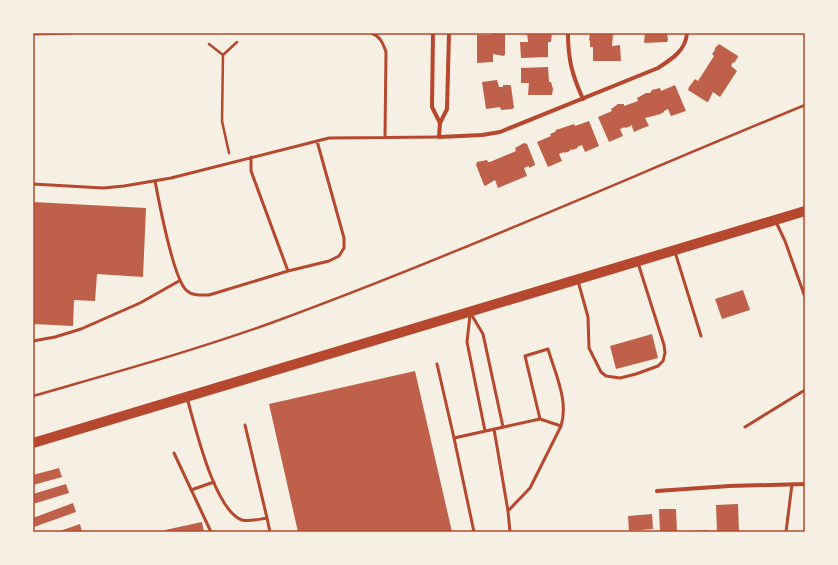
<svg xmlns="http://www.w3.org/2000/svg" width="838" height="565" font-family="Overpass,sans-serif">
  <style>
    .building { fill: #bf614a }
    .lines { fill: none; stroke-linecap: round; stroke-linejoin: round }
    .path { stroke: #b5482f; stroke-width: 2.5 }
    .service { stroke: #b5482f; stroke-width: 3 }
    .minor { stroke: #b5482f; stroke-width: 4 }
    .primary { stroke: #b5482f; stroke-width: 10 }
    .neatline { fill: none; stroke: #b5482f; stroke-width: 1.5 }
  </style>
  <rect width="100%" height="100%" fill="#f6efe4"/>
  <path class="building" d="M492 33H505V54L504 56 493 54V62L477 63V35H492Z
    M527 33H552L551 42H548V57L521 58 520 42H528Z
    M590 33H612L613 34 612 46 620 45 621 61H593V47H590V41L589 40Z
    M645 33H667L668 40 667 42 645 43 644 42Z
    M719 44 738 56V57L734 63 733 62 731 66 737 71 720 97 713 92 708 102H707L688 90 689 87 695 79 698 81 714 56 712 54 715 50V48Z
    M548 67 549 82H551L553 89 552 95H528L529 83H521V68Z
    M497 80 499 87H503V85H510L511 86 514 108 512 109 501 110 500 107 486 109 482 82Z
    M675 85 686 111 671 116 668 109 664 111V112L658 115 657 114V115L645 118 649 126 643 128 634 132 631 124V126L625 128V127L620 129 623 136 609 142 598 117 612 111 611 109 618 104H624V106L638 101 637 98 646 93H650L652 90 660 88 661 91Z
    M589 121 599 146 585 152 582 145 577 147 578 148 572 150 570 149V151L564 153V152L559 154 562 161 548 167 537 142 551 136 550 134 555 132 556 130 574 124 575 126Z
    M524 143 527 144 535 164V165L529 168V166L524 168 527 176 498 188 495 180 485 186 484 185 476 165 477 162 487 160 488 162H490L516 151 515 148Z
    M33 202 146 208 143 277 97 274 95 301 74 300 73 326 33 324Z
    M743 290 750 310 722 319 715 299Z
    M652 334 658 358 616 369 610 346Z
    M415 371 452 532H298L269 404Z
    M59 468 62 477 33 485V475Z
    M66 484 69 493 33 504V494Z
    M73 503 76 512 34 527 33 518Z
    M738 504 739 532H717L716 505Z
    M659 509H676L677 532H660Z
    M652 514 653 529 629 531 628 516Z
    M202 522 204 532H166L165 530Z
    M80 524 82 532H57Z
    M707 530V532H692V531Z"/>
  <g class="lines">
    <path class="path" d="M209 44 223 55
      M229 153 222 121 223 55 237 42
      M33 396C113 373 193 351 271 323 451 257 627 178 805 105"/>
    <path class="service" d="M371 33C380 36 383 43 386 52L385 136
      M33 34 71 33
      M251 157V171L288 271
      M155 181C159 202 173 277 186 290 192 296 201 295 209 295L288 271 329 261 339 256 344 248V238L317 141
      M33 184 103 188 124 186 171 178 329 138 439 137
      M776 222 785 241 805 297
      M675 252 701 336
      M578 281 588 317 589 348 601 372 606 376 620 378 636 374 658 366 663 361 665 353 664 345 638 263
      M471 314 483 334 503 427
      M470 315 467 342 485 431
      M33 341 55 337 81 329 140 303 179 281
      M437 364 454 438 540 419 561 426
      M187 398C195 425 214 510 242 520 250 522 259 519 267 518L270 532
      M245 425 267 518
      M745 427 805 390
      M494 429 508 511 510 532
      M454 438 474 532
      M174 453 211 532
      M191 490 214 482
      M508 511 530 488 561 426C569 401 555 373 548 349L525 356 540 419
      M786 532 792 484"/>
    <path class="minor" d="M433 33 432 107 440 123
      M449 33 447 109 440 123 439 137 482 135 500 132 658 68C672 59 686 50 687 33
      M568 33C568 59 572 75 583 99
      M657 491 729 486 805 484"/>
    <path class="primary" d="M33 443 805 211"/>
  </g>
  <rect width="838" height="565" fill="none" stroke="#f6efe4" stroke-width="68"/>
  <rect x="34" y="34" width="770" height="497" class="neatline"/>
</svg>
